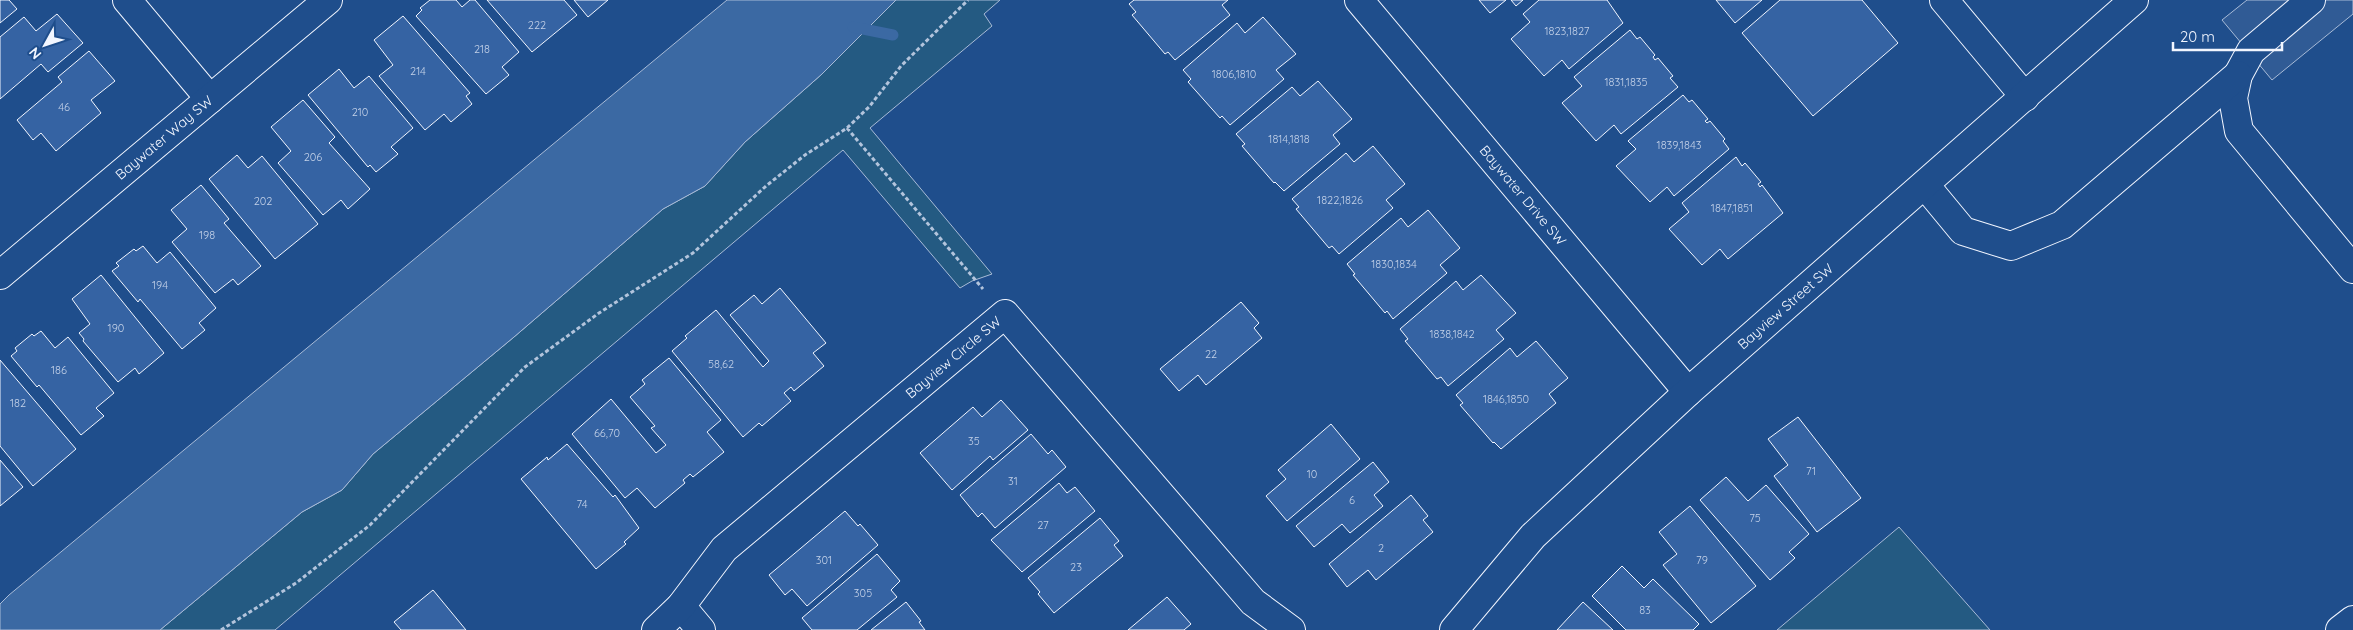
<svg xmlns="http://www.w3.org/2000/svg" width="2353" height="630" font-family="Quicksand,sans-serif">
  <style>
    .green { fill: #245a82; stroke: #a8bbd7 }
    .parking { fill: #305b95; stroke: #a8bbd7 }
    .water { fill: #3b69a3; stroke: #a8bbd7 }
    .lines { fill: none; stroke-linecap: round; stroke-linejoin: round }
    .stream { stroke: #3b69a3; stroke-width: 11 }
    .building { fill: #3563a3; stroke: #f2f6ff }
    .minor-casing { stroke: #f2f6ff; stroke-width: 30 }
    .path { stroke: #b3c4dc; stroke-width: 3; stroke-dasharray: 4 2.5; stroke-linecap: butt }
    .minor { stroke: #1f4e8c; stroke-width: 28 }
    .labels { text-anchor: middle; stroke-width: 4; stroke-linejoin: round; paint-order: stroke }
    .number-label { font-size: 11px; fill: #c3d1e8 }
    .street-label { font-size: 14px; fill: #f2f6ff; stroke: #1f4e8c }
  </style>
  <rect width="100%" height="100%" fill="#1f4e8c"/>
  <path class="green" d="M896 0H1000L984 14 992 26 870 128 992 274 972 281 960 288 843 150 275 630H160L302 512 342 490 373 454 514 337 663 209 705 186 745 142 822 74Z
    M1899 527 1990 630H1777Z"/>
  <path class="parking" d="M2247 0H2353V14L2272 80 2222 20Z"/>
  <path class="water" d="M727 0H896L822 74 745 142 705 186 663 209 514 337 373 454 342 490 302 512 160 630H0V604L9 595Z"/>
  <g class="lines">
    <path class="stream" d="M853 27 893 35"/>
  </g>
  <path class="building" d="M0 0H9L17 9 0 23Z
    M430 0H456L462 7 470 0H475L519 52 502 67 509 75 486 94 416 16 422 10 420 8Z
    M487 0H564L577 15 532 52Z
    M574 0H608L588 17Z
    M1134 0H1228L1222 5 1230 15 1175 60 1168 52 1165 54 1132 15 1136 12 1129 4Z
    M1479 0H1506L1490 13Z
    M1511 0H1523L1516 6Z
    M1539 0H1607L1623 23 1569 69 1562 60 1544 76 1511 39 1530 22 1523 14Z
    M1716 0H1762L1735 23Z
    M1780 0H1862L1898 43 1813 116 1742 33Z
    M57 14 83 43 48 72 41 64 0 99V37L24 17 36 31Z
    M403 16 470 93 466 96 472 104 451 122 444 114 425 130 379 76 393 65 374 40Z
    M1263 17 1296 54 1276 70 1284 79 1230 125 1222 116 1220 118 1188 82 1191 79 1183 70 1237 23 1245 33Z
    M1630 30 1637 39 1640 37 1655 55 1653 57 1655 60 1658 58 1673 76 1670 78 1678 87 1621 134 1614 125 1596 141 1562 103 1582 86 1574 77Z
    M89 51 115 81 91 100 101 113 56 151 41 133 33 140 17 120 62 82 58 77Z
    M339 69 354 88 369 76 413 128 391 147 398 154 376 172 370 165 368 167 308 95Z
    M1318 81 1352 119 1333 135 1340 144 1284 191 1275 182 1274 183 1242 146 1245 144 1236 134 1292 87 1300 96Z
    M1683 95 1689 102 1692 100 1708 119 1705 121 1707 123 1710 121 1725 139 1723 141 1729 149 1674 196 1667 187 1650 202 1616 166 1636 149 1628 141Z
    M303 100 335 137 329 143 370 189 348 209 341 200 323 215 278 163 291 151 271 127Z
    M1373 146 1405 184 1386 200 1393 208 1339 254 1332 246 1329 248 1296 209 1299 207 1292 199 1346 153 1354 162Z
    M237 155 248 168 262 156 318 224 275 259 209 179Z
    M1736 157 1742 166 1745 163 1761 182 1758 184 1760 187 1762 185 1783 213 1728 259 1720 249 1702 265 1669 229 1689 212 1682 203Z
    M201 185 229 219 224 223 261 266 238 285 233 279 215 293 172 242 187 229 171 210Z
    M1428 210 1460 248 1440 265 1447 273 1393 319 1387 311 1385 313 1353 275 1355 274 1347 264 1401 218 1408 227Z
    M143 246 157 263 170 252 216 308 199 323 205 330 182 349 140 299 138 302 112 271 119 266 116 263 134 249 136 251Z
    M101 275 164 353 139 374 135 368 118 382 83 341 84 339 79 333 90 324 72 299Z
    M1481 275 1516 313 1496 330 1504 339 1448 386 1441 377 1437 379 1405 341 1408 339 1400 329 1456 281 1463 290Z
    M780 288 826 343 813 353 824 366 794 391 791 387 784 393 791 401 762 426 759 423 743 437 672 351 687 338 685 336 716 310 763 367 769 361 730 315 754 295 762 304Z
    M1241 302 1259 323 1254 328 1262 338 1206 385 1198 375 1179 391 1160 369Z
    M41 331 55 348 68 337 114 393 96 408 104 416 81 435 39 385 37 387 11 356 17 351 15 348 32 334 34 336Z
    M1536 341 1568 378 1549 394 1556 403 1501 449 1494 442 1493 443 1460 405 1463 403 1456 395 1510 348 1517 357Z
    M669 358 721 420 707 432 724 452 693 477 690 474 683 480 685 483 655 508 637 488 625 498 572 434 611 399 656 453 666 445 651 428 655 426 630 397 645 384 642 380Z
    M0 360 76 449 33 486 0 446Z
    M1001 400 1028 430 993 460 990 456 952 490 920 453 973 407 982 417Z
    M1798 417 1861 498 1817 532 1774 476 1788 465 1768 439Z
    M1331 424 1360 459 1287 521 1266 496 1286 479 1278 470Z
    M1031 434 1048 454 1052 450 1066 467 995 528 982 513 978 517 960 495Z
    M567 444 613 497 615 495 639 528 624 542 626 544 596 569 521 479 547 457 548 460Z
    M0 460 23 487 0 506Z
    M1373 462 1389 482 1374 495 1383 506 1350 533 1342 524 1314 547 1296 526Z
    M1726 477 1748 501 1766 485 1809 534 1789 552 1795 558 1770 580 1700 500Z
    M1059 483 1067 493 1075 487 1095 511 1022 572 991 540Z
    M1411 495 1428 516 1423 520 1433 532 1376 580 1368 570 1347 587 1329 564Z
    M1690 506 1756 586 1711 623 1663 565 1677 554 1659 532Z
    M845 511 858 526 860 524 878 545 807 606 792 589 785 595 769 575Z
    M1100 518 1119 541 1114 545 1123 556 1054 613 1038 594 1040 592 1028 578Z
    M877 554 900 581 891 590 897 597 857 630H812L802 618Z
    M1622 566 1644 588 1653 579 1699 624 1693 630H1626L1592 596Z
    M433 590 466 630H401L394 622Z
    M1167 597 1191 624 1184 630H1128Z
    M906 602 921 621 919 622 925 630H871Z
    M1583 602 1613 630H1557Z"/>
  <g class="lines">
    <g class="minor-casing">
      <g id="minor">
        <path d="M127 0 210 99"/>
        <path id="s1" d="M1359 0 1688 392"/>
        <path d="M1944 0 2025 97"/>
        <path d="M2311 0 2251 51 2238 75 2233 98 2239 131 2353 269"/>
        <path d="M1925 185 1963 231 2011 246 2062 225 2238 75"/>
        <path id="s2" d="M0 275 328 0"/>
        <path d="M681 606 701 630"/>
        <path id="s3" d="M656 630 681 606 724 549 1005 314 1253 602 1291 630"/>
        <path id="s4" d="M1454 630 1533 536 1688 392 2134 0"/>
        <path d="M2340 630 2353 620"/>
      </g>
    </g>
    <path class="path" d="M847 128 983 289
      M221 630 296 583 370 525 525 367 599 313 693 253 766 186 805 155 847 128 869 107 901 66 968 0"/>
    <use href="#minor" class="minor"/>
  </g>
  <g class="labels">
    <g class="number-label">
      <text x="537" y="29">222</text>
      <text x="1567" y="35">1823,1827</text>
      <text x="482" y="53">218</text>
      <text x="418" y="75">214</text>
      <text x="1234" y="78">1806,1810</text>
      <text x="1626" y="86">1831,1835</text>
      <text x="64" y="111">46</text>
      <text x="360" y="116">210</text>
      <text x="1289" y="143">1814,1818</text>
      <text x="1679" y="149">1839,1843</text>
      <text x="313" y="161">206</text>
      <text x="1340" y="204">1822,1826</text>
      <text x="263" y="205">202</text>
      <text x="1732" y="212">1847,1851</text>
      <text x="207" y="239">198</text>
      <text x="1394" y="268">1830,1834</text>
      <text x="160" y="289">194</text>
      <text x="116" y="332">190</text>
      <text x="1452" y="338">1838,1842</text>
      <text x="1211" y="358">22</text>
      <text x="721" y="368">58,62</text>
      <text x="59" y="374">186</text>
      <text x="1506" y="403">1846,1850</text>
      <text x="18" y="407">182</text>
      <text x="607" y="437">66,70</text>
      <text x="974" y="445">35</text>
      <text x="1811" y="475">71</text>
      <text x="1312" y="478">10</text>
      <text x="1013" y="485">31</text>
      <text x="1352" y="504">6</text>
      <text x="582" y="508">74</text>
      <text x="1755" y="522">75</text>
      <text x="1043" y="529">27</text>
      <text x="1381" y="552">2</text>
      <text x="824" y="564">301</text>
      <text x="1702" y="564">79</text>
      <text x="1076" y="571">23</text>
      <text x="863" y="597">305</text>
      <text x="1645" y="614">83</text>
    </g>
    <g class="street-label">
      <text dy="5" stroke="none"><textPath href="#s2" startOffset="214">Baywater Way SW</textPath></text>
      <text dy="5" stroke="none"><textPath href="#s1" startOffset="255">Baywater Drive SW</textPath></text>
      <text dy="5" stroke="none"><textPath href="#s4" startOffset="464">Bayview Street SW</textPath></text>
      <text dy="5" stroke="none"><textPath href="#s3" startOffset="405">Bayview Circle SW</textPath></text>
    </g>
  </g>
  <g transform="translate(45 45) rotate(230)" stroke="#1f4e8c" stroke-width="4" paint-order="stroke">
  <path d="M0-4L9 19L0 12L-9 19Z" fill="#f2f6ff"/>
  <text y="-8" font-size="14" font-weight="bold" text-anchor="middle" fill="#f2f6ff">N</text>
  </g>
  <path d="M2173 42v8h109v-8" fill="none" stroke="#f2f6ff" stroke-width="2.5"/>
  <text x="2180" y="42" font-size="15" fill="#f2f6ff" stroke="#1f4e8c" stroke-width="4" paint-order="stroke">20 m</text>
</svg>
